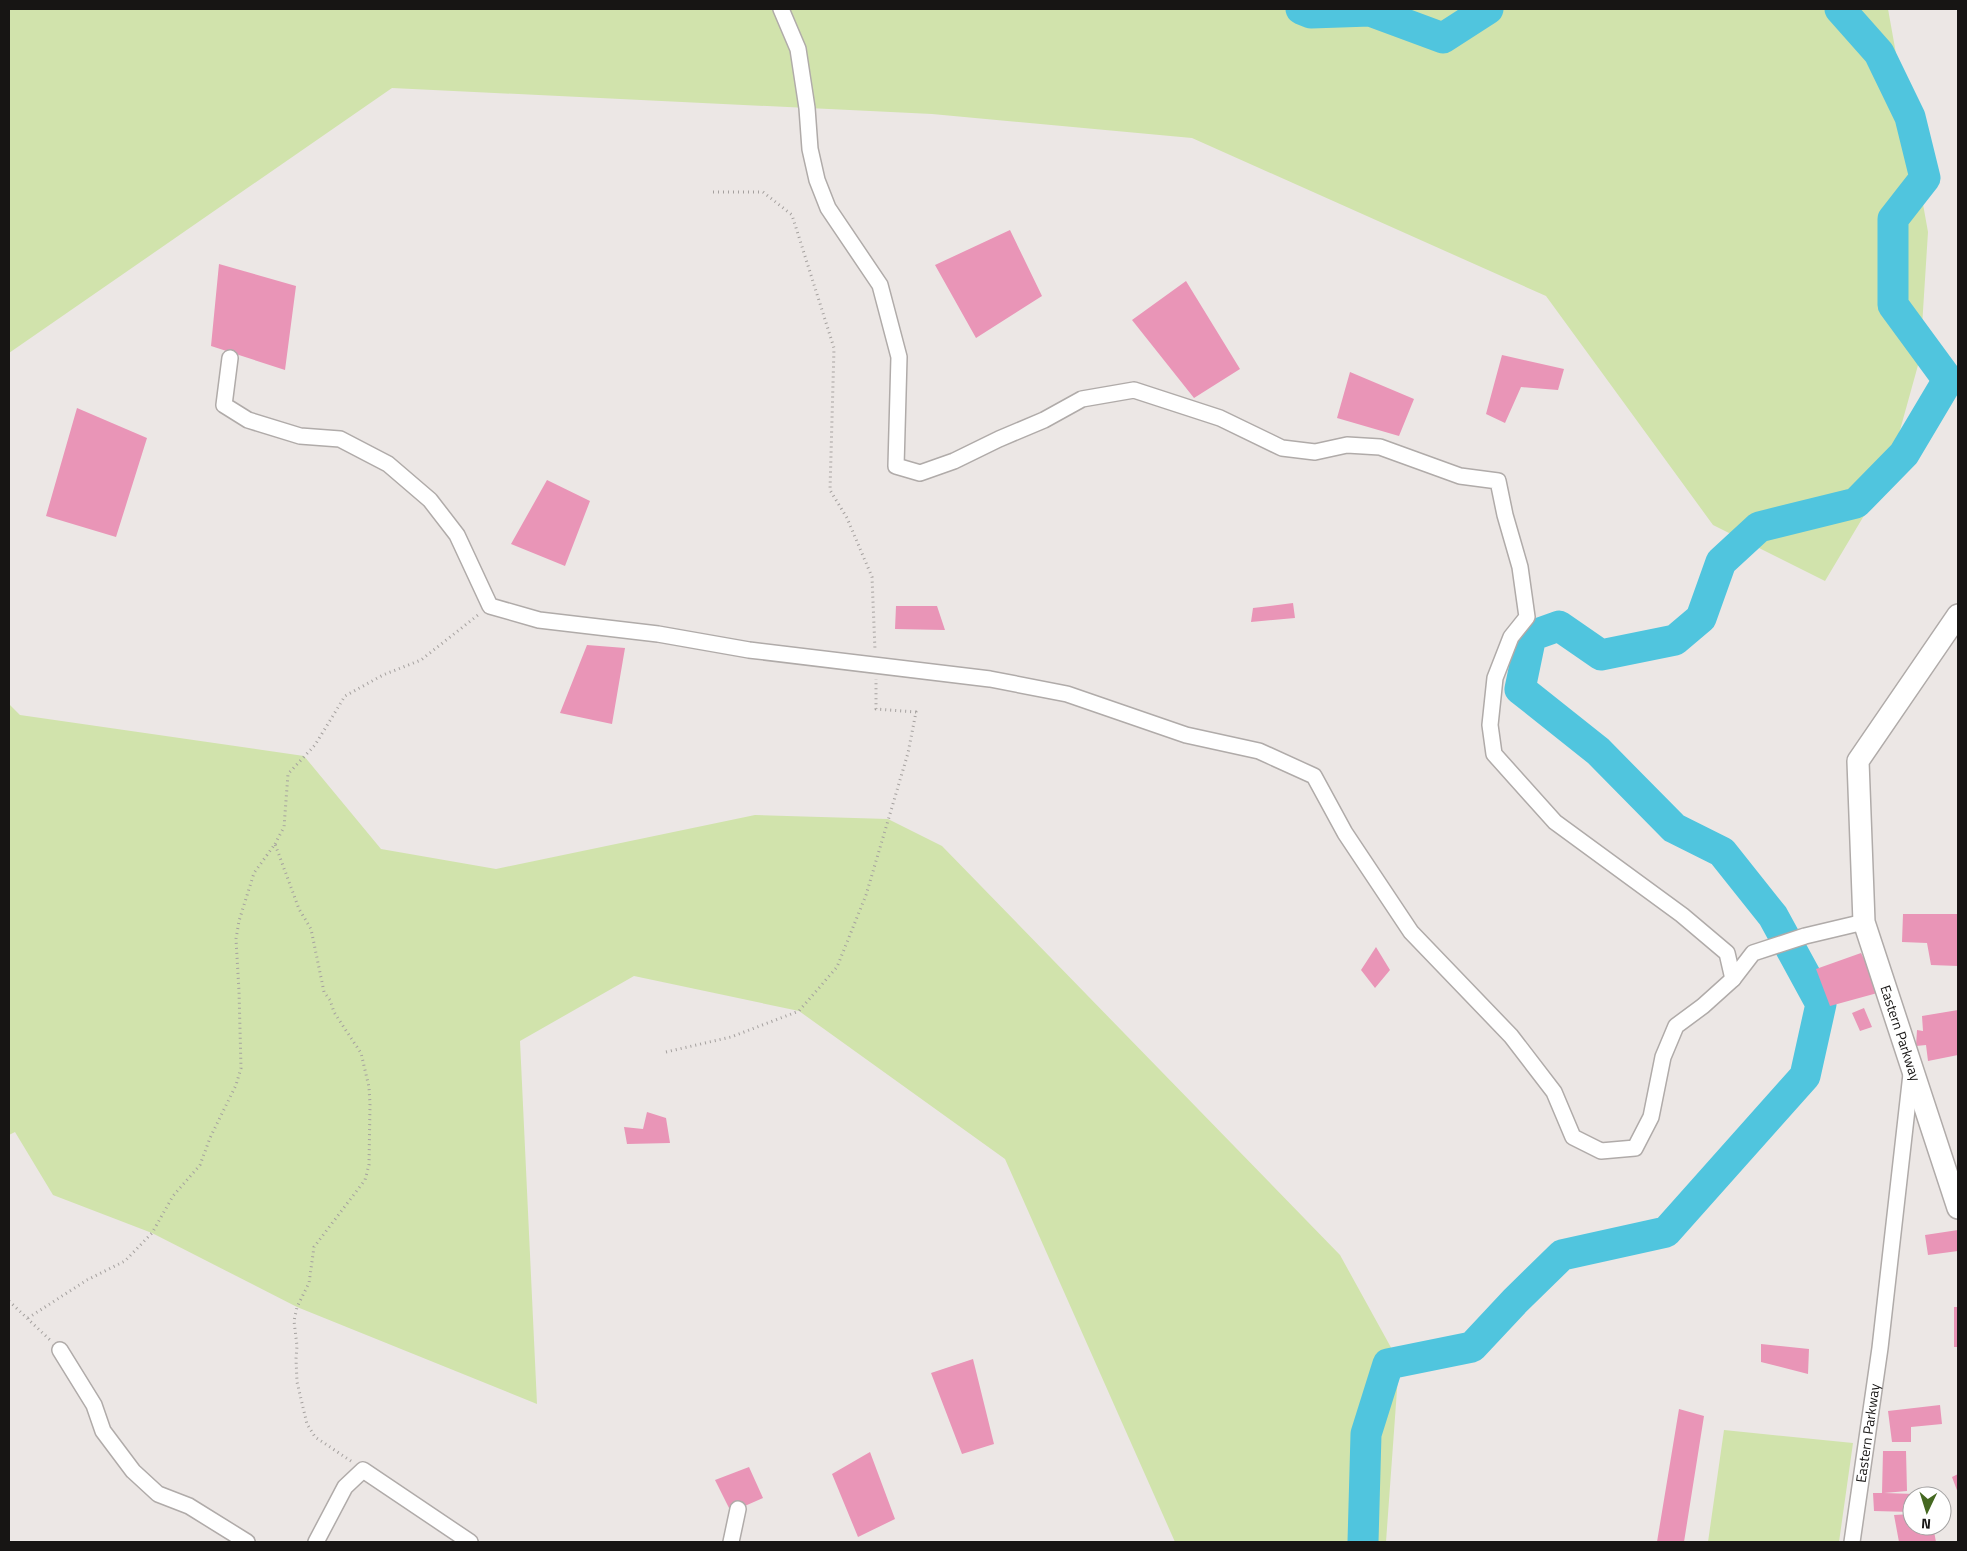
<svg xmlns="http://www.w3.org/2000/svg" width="1967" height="1551" font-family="'Titillium Web',sans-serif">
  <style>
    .green { fill: #d1e3ac }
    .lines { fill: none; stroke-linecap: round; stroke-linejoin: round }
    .river { stroke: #50c5de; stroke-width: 31 }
    .building { fill: #e995b7 }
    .street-casing { stroke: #b0aba9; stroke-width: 18 }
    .secondary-casing { stroke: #b0aba9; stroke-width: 24 }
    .path { stroke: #a5a19f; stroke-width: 3; stroke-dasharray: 1 4; stroke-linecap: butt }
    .street { stroke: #fff; stroke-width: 15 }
    .secondary { stroke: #fff; stroke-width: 21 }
    .labels { text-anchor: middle; stroke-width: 4; stroke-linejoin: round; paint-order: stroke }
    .street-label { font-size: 14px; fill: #171514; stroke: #fff }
  </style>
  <rect width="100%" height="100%" fill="#ece7e5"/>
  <path class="green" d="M9 9H1888L1928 232 1920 358 1887 477 1825 581 1713 525 1546 296 1192 138 932 114 392 88 9 353Z
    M9 704 20 715 304 756 381 849 496 869 755 815 888 819 942 846 1340 1255 1399 1362 1386 1542H1175L1005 1159 799 1011 634 976 520 1041 537 1404 297 1307 152 1233 53 1195 15 1132 9 1135Z
    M1724 1430 1853 1443 1839 1542H1708Z"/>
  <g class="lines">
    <path class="river" d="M1301 9 1311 13 1370 11 1443 38 1488 9
      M1363 1542 1366 1434 1388 1364 1472 1347 1515 1301 1562 1255 1666 1232 1805 1076 1821 1004 1773 916 1722 852 1674 828 1598 751 1520 689 1531 636 1559 626 1601 655 1675 640 1701 618 1721 562 1759 527 1856 503 1904 454 1948 380 1893 305V219L1925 178 1910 117 1879 53 1840 9"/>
  </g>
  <path class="building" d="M1010 230 1042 296 976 338 935 265Z
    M219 264 296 286 285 370 211 346Z
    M1186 281 1240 369 1194 398 1132 320Z
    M1502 355 1564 369 1558 390 1521 387 1505 423 1486 414Z
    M1350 372 1414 399 1399 436 1337 418Z
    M77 408 147 438 116 537 46 516Z
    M547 480 590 501 565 566 511 544Z
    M1293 603 1295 618 1251 622 1253 608Z
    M896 606H937L945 630 895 629Z
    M587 645 625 648 612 724 560 713Z
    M1903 914H1958V966L1931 965 1927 943 1902 942Z
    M1376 947 1390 970 1375 988 1361 970Z
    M1861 953 1881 992 1830 1006 1816 969Z
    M1864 1008 1872 1027 1860 1031 1852 1013Z
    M1958 1010V1055L1928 1061 1926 1045 1916 1046 1917 1030 1923 1031 1922 1016Z
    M647 1112 666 1118 670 1143 627 1144 624 1127 643 1129Z
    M1958 1230V1251L1928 1255 1925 1235Z
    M1954 1307H1958V1347H1954Z
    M1761 1344 1809 1349 1808 1374 1761 1362Z
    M973 1359 994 1444 962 1454 931 1373Z
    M1940 1405 1942 1424 1911 1427V1442H1892L1888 1411Z
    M1679 1409 1704 1416 1684 1542H1657Z
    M1883 1451H1906L1907 1491 1884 1493 1915 1494V1496H1912V1512L1874 1511 1873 1493H1882Z
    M870 1452 895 1519 858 1537 832 1474Z
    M749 1467 763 1498 731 1512 715 1480Z
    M1958 1474V1493L1952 1477Z
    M1912 1514V1526H1933L1936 1542H1899L1894 1515Z"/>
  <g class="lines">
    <g class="street-casing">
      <g id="street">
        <path d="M781 9 798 49 807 108 810 149 817 180 828 208 880 285 899 357 896 466 920 473 954 461 999 439 1044 420 1082 399 1134 390 1220 418 1282 448 1315 452 1347 445 1380 447 1460 476 1498 481 1505 515 1520 567 1527 617 1511 637 1495 678 1490 725 1494 754 1555 822 1682 915 1727 953 1733 979"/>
        <path d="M230 358 224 405 248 420 300 436 340 439 388 464 430 500 457 535 490 606 539 620 658 634 749 650 990 679 1067 694 1186 735 1259 751 1314 776 1345 833 1411 932 1511 1036 1554 1092 1573 1137 1601 1151 1635 1148 1651 1117 1663 1057 1676 1026 1703 1006 1733 979 1753 953 1805 936 1864 922"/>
        <path d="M60 1350 94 1405 103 1431 133 1471 158 1494 189 1506 247 1542"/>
        <path d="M316 1542 345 1487 363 1470 470 1542"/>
        <path d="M731 1542 738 1509"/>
        <path id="s1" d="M1852 1542 1880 1348 1911 1074"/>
      </g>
    </g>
    <g class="secondary-casing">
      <g id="secondary">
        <path id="s2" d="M1958 615 1858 761 1864 922 1958 1208"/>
      </g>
    </g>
    <path class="path" d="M713 192H763L792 215 834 348 830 490 847 518 872 577 875 650
      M275 844 284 827 288 774 315 745 345 696 383 675 421 660 478 615
      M666 1052 731 1037 799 1011 837 967 866 895 908 753 916 712 876 709V679
      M9 1301 50 1340
      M28 1318 87 1280 125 1261 152 1233 173 1196 200 1165 210 1138 236 1085 241 1068 239 991 236 939 239 921 254 873 275 844 299 909 311 929 324 992 330 1000 334 1012 343 1026 361 1053 369 1087 370 1104 369 1165 365 1180 314 1247 309 1283 297 1307 294 1321 297 1346 296 1359 297 1382 307 1424 315 1437 351 1461"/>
    <use href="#street" class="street"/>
    <use href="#secondary" class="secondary"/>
  </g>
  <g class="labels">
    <g class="street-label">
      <text dy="5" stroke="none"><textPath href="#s2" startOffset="455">Eastern Parkway</textPath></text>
      <text dy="5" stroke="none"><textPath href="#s1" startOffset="110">Eastern Parkway</textPath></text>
    </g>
  </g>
  <rect width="1967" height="1551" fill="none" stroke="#171514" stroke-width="20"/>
  <g transform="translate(1927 1511) rotate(184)"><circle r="24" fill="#ffffff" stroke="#a2a1a1"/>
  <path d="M0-4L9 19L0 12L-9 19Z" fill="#456821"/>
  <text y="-8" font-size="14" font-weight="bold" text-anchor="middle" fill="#171514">N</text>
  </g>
</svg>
